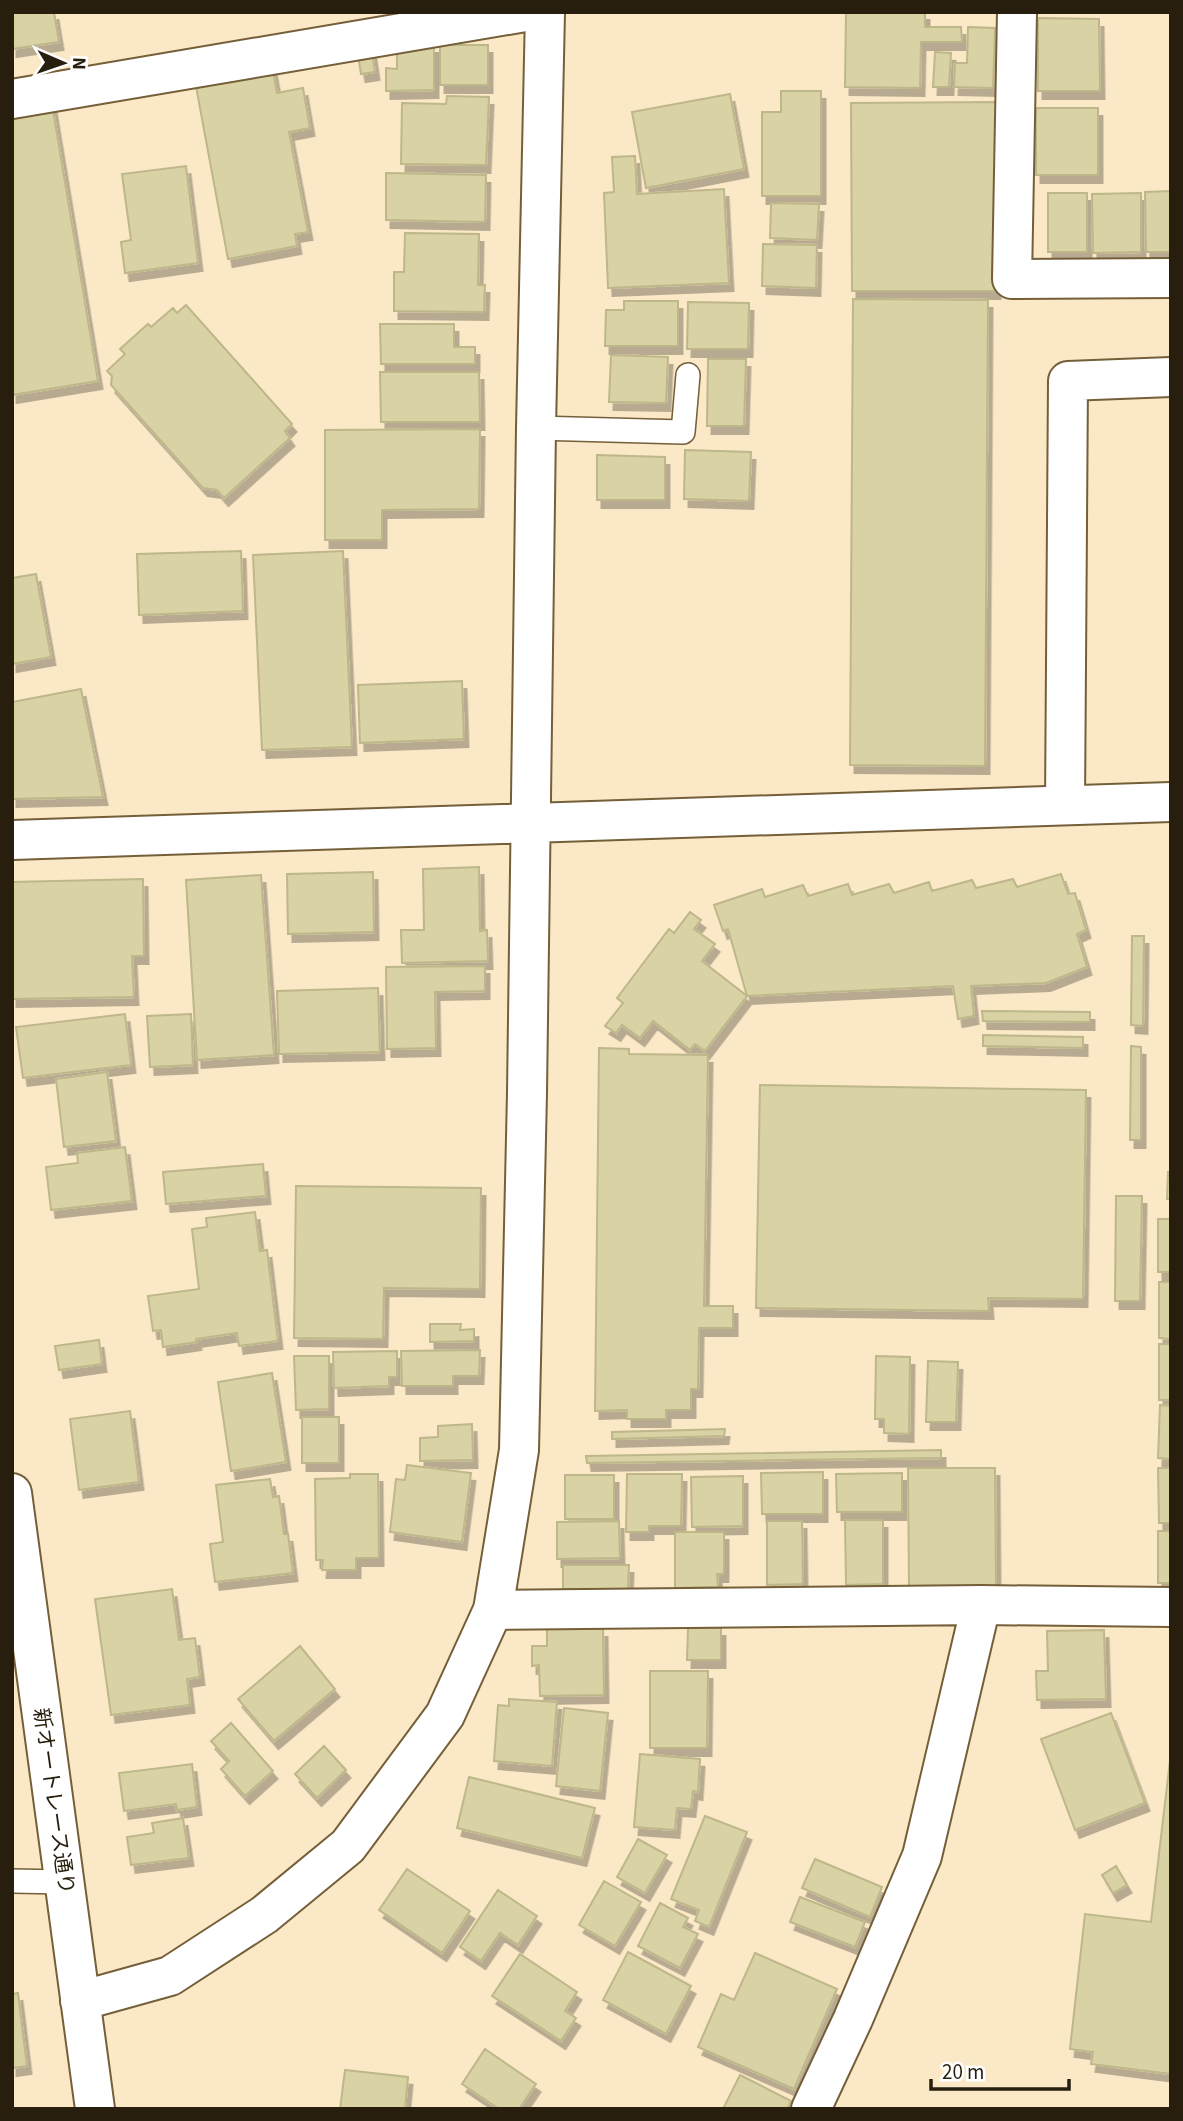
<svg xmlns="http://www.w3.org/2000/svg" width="1183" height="2121" font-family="'Source Sans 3','Noto Sans JP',sans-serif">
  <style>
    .building { fill: #d8d2a4; stroke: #bdb78a; stroke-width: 2; filter: url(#shadow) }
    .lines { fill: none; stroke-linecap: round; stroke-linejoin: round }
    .lane-casing { stroke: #755f39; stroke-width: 26 }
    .street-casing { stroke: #755f39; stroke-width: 42 }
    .secondary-casing { stroke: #755f39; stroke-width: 42 }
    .lane { stroke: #fff; stroke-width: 23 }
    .street { stroke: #fff; stroke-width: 38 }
    .secondary { stroke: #fff; stroke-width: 38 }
    .labels { text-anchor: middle; stroke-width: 5; stroke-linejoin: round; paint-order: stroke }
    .street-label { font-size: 21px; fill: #271e0e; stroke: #fff }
  </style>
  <defs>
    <filter id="shadow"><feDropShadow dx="4.5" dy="8" stdDeviation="0" flood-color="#0004"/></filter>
  </defs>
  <rect width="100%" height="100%" fill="#fbe8c6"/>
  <path class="building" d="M12 12H54L59 42 12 49Z
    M846 12H925V27H961L962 42H921L920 88 845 87Z
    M1038 18 1099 19 1100 91H1038Z
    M968 27 995 28 993 88 954 87 955 63H967Z
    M397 45H434V90L386 91V68L397 69Z
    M440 45H488V85H440Z
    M371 46 375 72 361 74 357 49Z
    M935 52 951 53 949 87H933Z
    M272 66 277 93 303 88 310 128 289 132 308 232 295 234 297 246 228 259 195 81Z
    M781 91H821V196H762V112H781Z
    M730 94 744 169 646 188 632 112Z
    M447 96 489 97 486 165 401 164 402 103 446 104Z
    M996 102V291H852L851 103Z
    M52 104 98 381 12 395V111Z
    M1036 108H1098V175H1036Z
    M635 156 637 194 724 189 729 283 608 288 604 193 614 192 612 157Z
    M186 166 198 263 125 273 121 242 131 240 122 174Z
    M386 173 486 175 485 222 386 220Z
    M1171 191V252H1146L1145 192Z
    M1048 193H1087V252H1048Z
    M1141 193V252L1093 253 1092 194Z
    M771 203 819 204 817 240 770 238Z
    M405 233 479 234 478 285H485L484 312 394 311V272H404Z
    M763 244 817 245 816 288 762 286Z
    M853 299 988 300 985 766 850 765Z
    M624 301H678V346H605L606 310H624Z
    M688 302 749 303 748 349H687Z
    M186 305 292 424 285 431 290 438 224 498 217 490 203 488 111 385 112 376 107 371 125 354 120 349 148 324 151 327 173 308 177 313Z
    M380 324H454V347H475V364H381Z
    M611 355 668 357 666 403 609 402Z
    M708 359H746L744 426H707Z
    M380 372H479L480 422H381Z
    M480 429 479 509 382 510V540H325V430Z
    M685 450 751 452 749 501 684 499Z
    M597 455 665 457V500H597Z
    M241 551 243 611 139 615 137 554Z
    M343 551 352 747 262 750 253 555Z
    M36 574 51 657 12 664V578Z
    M462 681 464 739 360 743 358 685Z
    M81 689 103 797 12 799V702Z
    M479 867 480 931 487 930 488 961 402 963 401 930H424L423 869Z
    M373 872 374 932 288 934 287 874Z
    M1061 874 1068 894 1075 893 1086 930 1077 934 1087 967 1046 983 971 986 974 1016 958 1019 953 986 747 996 728 929 723 931 714 905 762 889 765 897 803 885 808 896 848 884 852 895 889 884 894 893 929 882 932 891 972 880 976 888 1013 879 1017 887Z
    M261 875 274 1055 197 1060 186 880Z
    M143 879 144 956H132L134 997 12 999V882Z
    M690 912 701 920 694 929 715 944 702 961 747 996 705 1051 695 1044 690 1050 653 1021 640 1038 622 1025 616 1033 605 1026 623 1003 617 998 669 929 674 933Z
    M1132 936H1144L1143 1026 1131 1025Z
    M485 966V991L435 992 436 1048 387 1049 386 967Z
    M378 988 380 1052 279 1054 277 991Z
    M982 1011 1090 1012V1022L983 1021Z
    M125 1014 131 1065 23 1078 16 1027Z
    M191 1014 193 1065 150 1067 147 1016Z
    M983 1035 1083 1037V1048L983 1046Z
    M1131 1046 1141 1047V1140H1130Z
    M599 1048 629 1049V1054L708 1055 704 1306H733V1328H699L698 1389H691V1410H666V1419H627V1410L595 1411Z
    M107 1072 116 1141 64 1147 56 1079Z
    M760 1085 1086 1090 1083 1299 988 1298 989 1311 756 1308Z
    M125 1147 132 1201 51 1210 46 1167 78 1163 77 1153Z
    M263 1164 266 1196 166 1204 163 1172Z
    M1168 1172H1171V1199H1167Z
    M296 1186 481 1188 480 1289 384 1288 383 1339 294 1338Z
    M1116 1196H1142L1140 1301H1115Z
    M255 1212 260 1251 267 1250 278 1341 239 1346 237 1333 196 1339 197 1342 163 1347 161 1330 153 1331 148 1296 199 1289 192 1229 207 1227 206 1218Z
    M1158 1219H1171V1272H1158Z
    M1159 1282H1171V1339L1159 1338Z
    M430 1324H461L460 1330 474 1329V1341L430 1342Z
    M99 1340 102 1364 59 1370 55 1346Z
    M1159 1344H1171V1400H1159Z
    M480 1350 479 1376H453V1386H402L401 1351Z
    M397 1351V1377H389V1386L334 1388 333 1352Z
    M294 1356H329V1409L296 1410Z
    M876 1356 910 1357 909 1434 884 1433V1419H875Z
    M928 1361 958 1362 956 1422H926Z
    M272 1373 286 1462 231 1471 218 1382Z
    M1160 1405 1171 1406V1459L1158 1458Z
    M130 1411 139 1482 79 1490 70 1419Z
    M302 1417H339V1463H302Z
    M472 1424 473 1460 420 1461V1438L438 1437V1426Z
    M725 1429 724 1436 612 1439V1432Z
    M941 1450V1458L587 1463 586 1456Z
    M407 1465 471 1473 462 1542 390 1532 396 1479 405 1480Z
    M908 1468H995L996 1586H909Z
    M1158 1468H1171V1523H1159Z
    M823 1472V1514H762L761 1473Z
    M902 1473V1512H837L836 1474Z
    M350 1474H378L379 1558H356V1570H322L323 1560H316L315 1479 350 1478Z
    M627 1474H682L681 1526H649V1532H626Z
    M565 1475H614V1519H565Z
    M743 1476V1526L692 1527 691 1477Z
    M270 1479 273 1497 279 1496 284 1534H288L293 1573 215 1582 210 1544 223 1542 216 1485Z
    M845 1520H883V1584L846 1585Z
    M619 1521 620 1558 557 1559V1522Z
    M767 1521H802L803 1584 767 1585Z
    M1158 1531H1171V1583H1158Z
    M675 1532H724V1574H717L718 1587 675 1588Z
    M563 1565H629L628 1589H563Z
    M172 1589 179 1640 195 1638 200 1677 187 1679 190 1705 111 1715 95 1599Z
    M688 1628H721V1660H687Z
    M547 1629H603L604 1695 540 1696 539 1665 532 1666V1646H547Z
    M1104 1630 1106 1699 1037 1700 1036 1671H1048L1047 1631Z
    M300 1646 335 1689 274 1741 238 1699Z
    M650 1671H708L707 1748H650Z
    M509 1699 557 1702 552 1766 494 1761 498 1705 509 1706Z
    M564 1708 608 1713 600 1791 556 1786Z
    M1111 1713 1145 1803 1075 1830 1041 1739Z
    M231 1723 273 1771 245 1796 221 1769 229 1761 211 1741Z
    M324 1746 346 1770 317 1798 295 1774Z
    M1171 1752V2074L1091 2064 1093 2052 1070 2049 1085 1914 1151 1922Z
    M640 1754 700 1759 698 1792 693 1791 691 1809 677 1808 675 1830 634 1827Z
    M192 1764 197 1807 177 1810 176 1804 124 1811 119 1773Z
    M469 1777 595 1808 582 1858 457 1828Z
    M705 1816 747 1832 709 1927 695 1921 699 1910 671 1899Z
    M183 1818 189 1858 131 1865 127 1837 154 1833 152 1823Z
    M638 1839 667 1855 645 1893 617 1877Z
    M815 1859 882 1887 870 1917 802 1888Z
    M1116 1866 1127 1885 1113 1893 1102 1875Z
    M407 1869 470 1911 442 1953 379 1910Z
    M604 1881 641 1902 615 1946 579 1925Z
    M498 1890 537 1916 518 1945 500 1933 481 1961 460 1947Z
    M800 1897 865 1922 855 1947 790 1922Z
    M660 1903 688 1918 683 1927 698 1934 680 1968 638 1946Z
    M628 1952 691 1986 666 2034 603 2000Z
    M755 1953 837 1989 794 2089 698 2047 721 1994 734 2000Z
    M520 1954 577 1992 565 2011 576 2018 561 2041 492 1996Z
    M18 1993 27 2066 12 2068V1994Z
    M485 2049 536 2084 519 2109H499L462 2084Z
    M345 2070 408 2077 405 2109H340Z
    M740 2075 791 2101 787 2109H723Z"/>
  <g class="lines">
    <g class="lane-casing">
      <path id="lane" d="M536 428 683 432 688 375
        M12 1881 64 1882"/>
    </g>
    <g class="street-casing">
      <path id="street" d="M1017 12 1012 279 1171 278
        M12 99 525 12
        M1065 805 1068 381 1171 377
        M493 1610 981 1605 1171 1607
        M811 2109 853 2019 922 1856 981 1605"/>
    </g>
    <g class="secondary-casing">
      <path id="secondary" d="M12 840 1171 802
        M12 1493 95 2109
        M80 2001 170 1976 264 1915 348 1846 445 1715 493 1610 519 1450 527 1093 536 428 545 12"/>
    </g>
    <use href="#lane" class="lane"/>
    <use href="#street" class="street"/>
    <use href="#secondary" class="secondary"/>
  </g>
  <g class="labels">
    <g class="street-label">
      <text transform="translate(54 1801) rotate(82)" y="7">新オートレース通り</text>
    </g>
  </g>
  <rect width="1183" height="2121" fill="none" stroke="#271e0e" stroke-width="28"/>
  <g transform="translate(63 63) rotate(92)" stroke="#ffffff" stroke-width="5" paint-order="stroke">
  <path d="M0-5L12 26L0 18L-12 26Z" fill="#271e0e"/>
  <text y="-10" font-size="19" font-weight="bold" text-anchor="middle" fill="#271e0e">N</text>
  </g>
  <path d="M931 2079v10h138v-10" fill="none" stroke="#271e0e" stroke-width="3.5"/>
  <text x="942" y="2079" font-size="21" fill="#271e0e" stroke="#ffffff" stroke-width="5" paint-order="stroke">20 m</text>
</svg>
